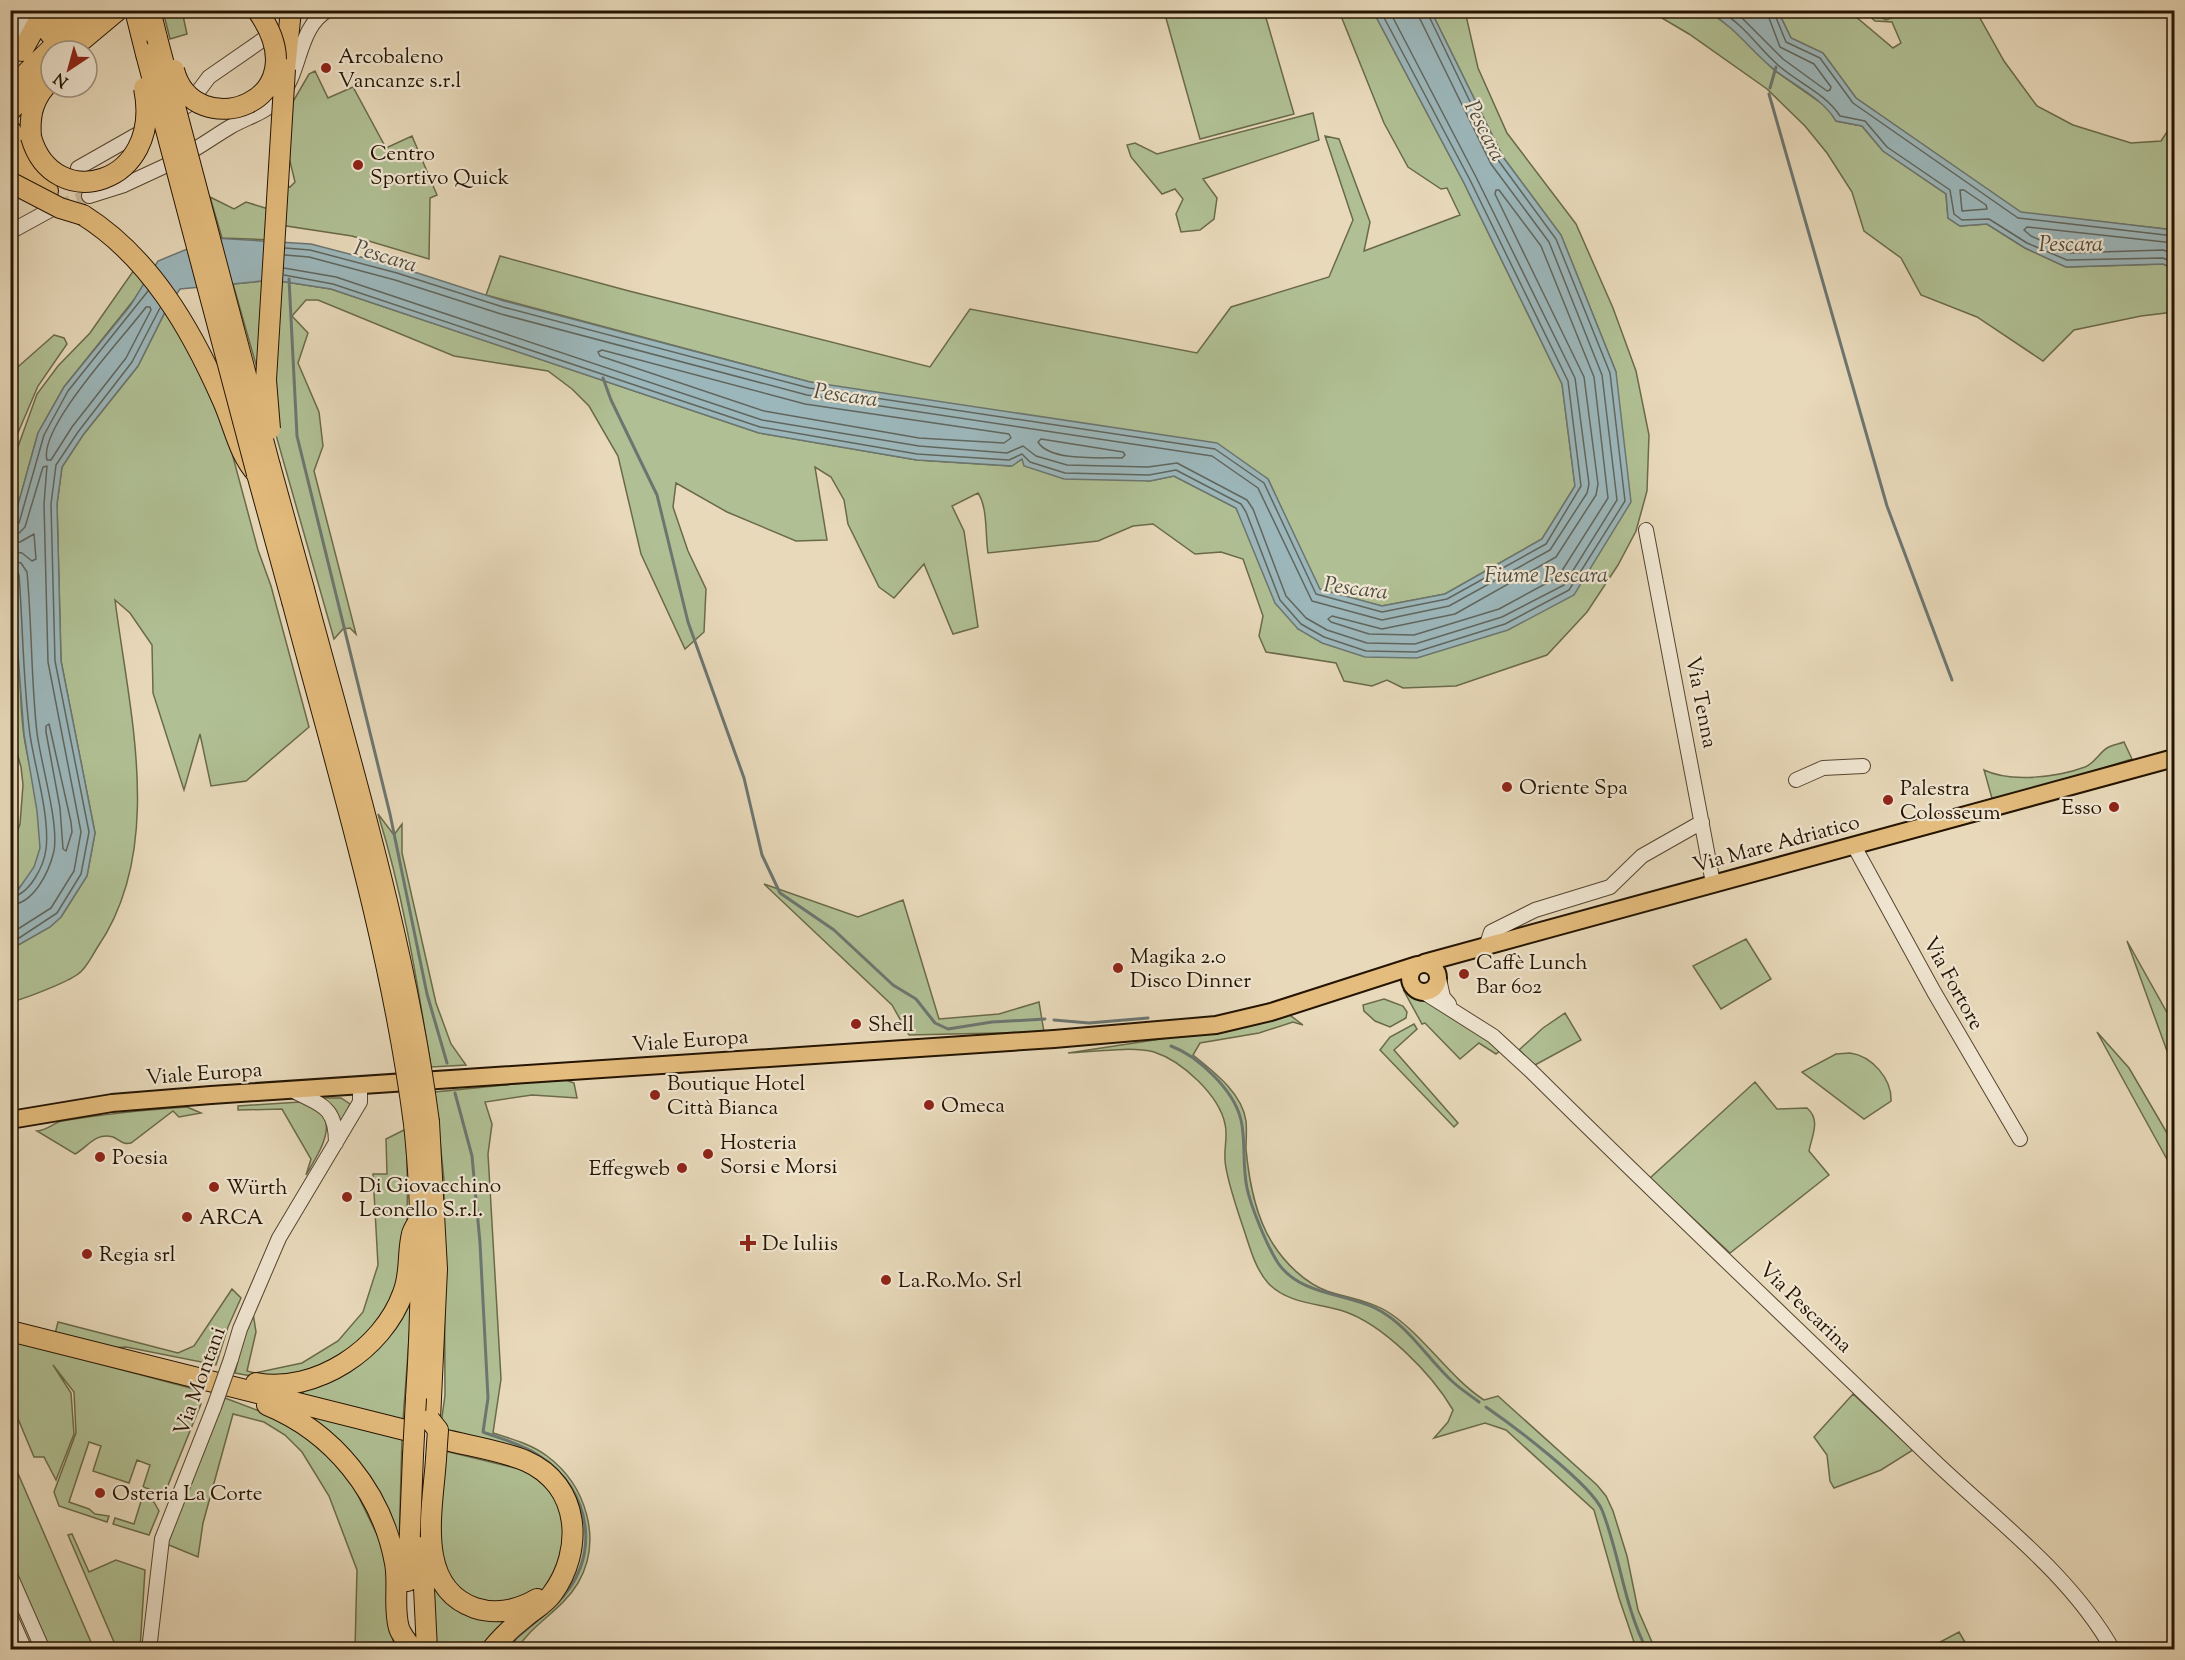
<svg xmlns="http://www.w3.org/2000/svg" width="2185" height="1660" font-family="'Sorts Mill Goudy',serif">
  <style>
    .green { fill: #b0c094; stroke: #6a6a4a; stroke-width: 1.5 }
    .water { fill: #9cb7bb; stroke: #6c7671; stroke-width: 1.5 }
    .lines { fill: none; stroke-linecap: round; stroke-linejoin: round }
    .shore { stroke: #60665e; stroke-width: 1.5 }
    .stream { stroke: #6c7671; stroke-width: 3 }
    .minor-tunnel { stroke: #cbbb9e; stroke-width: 14; stroke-dasharray: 14 7; stroke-linecap: butt }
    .highway-tunnel { stroke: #cbbb9e; stroke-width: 20; stroke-dasharray: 20 10; stroke-linecap: butt }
    .minor-casing { stroke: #55452f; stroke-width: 16 }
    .major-casing { stroke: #241401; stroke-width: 20 }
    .highway-casing { stroke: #241401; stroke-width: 22 }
    .minor { stroke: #f0e6d2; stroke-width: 14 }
    .major { stroke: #e4bc7d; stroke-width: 16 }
    .highway { stroke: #e4bc7d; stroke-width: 20 }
    .minor-bridge-casing { stroke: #55452f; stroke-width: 16; stroke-linecap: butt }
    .highway-bridge-casing { stroke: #241401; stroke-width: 22; stroke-linecap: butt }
    .minor-bridge { stroke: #f0e6d2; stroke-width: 14 }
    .highway-bridge { stroke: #e4bc7d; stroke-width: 20 }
    .poi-dot { fill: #8f2418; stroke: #f0e6d2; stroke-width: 2 }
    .labels { text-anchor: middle; stroke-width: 4.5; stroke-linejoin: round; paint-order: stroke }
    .poi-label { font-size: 21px; fill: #241401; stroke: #f0e6d2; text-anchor: start }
    .street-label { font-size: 21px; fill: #241401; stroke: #f0e6d2 }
    .water-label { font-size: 22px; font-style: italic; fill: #4e4d42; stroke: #f0e6d2 }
  </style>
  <rect width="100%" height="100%" fill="#e8d9ba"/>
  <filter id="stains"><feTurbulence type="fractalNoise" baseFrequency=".00333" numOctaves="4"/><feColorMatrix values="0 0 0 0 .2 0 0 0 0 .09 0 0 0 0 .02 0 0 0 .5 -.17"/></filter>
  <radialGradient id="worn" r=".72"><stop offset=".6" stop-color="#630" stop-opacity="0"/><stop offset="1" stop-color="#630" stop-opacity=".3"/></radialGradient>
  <path class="green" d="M163 11H182L187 34 170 39Z
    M1164 11H1264L1294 114 1200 139Z
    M1339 11H1373L1464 183 1562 384 1575 486 1542 539 1445 594 1382 606 1319 590 1268 479 810 382 486 295 500 256 629 291 930 367 970 309 1197 353 1231 307 1329 277 1353 220 1325 136 1339 139 1370 222 1364 251 1460 215 1447 188 1441 189 1408 167 1384 123Z
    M1431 11H1465L1478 68 1507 133 1576 224 1613 308 1636 371 1649 435 1647 491 1636 531 1618 565 1587 612 1547 655 1456 686 1403 688 1387 680 1372 686 1344 681 1336 663 1266 652 1259 636 1263 616 1243 559 1221 552 1195 554 1153 524 1133 526 1098 541 988 553C985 534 988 508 978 493L952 506 964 531 978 627 953 634 924 564 894 598 879 587 848 524 844 500 831 477 815 467 827 540 796 541 727 512 676 483 673 507 688 551 706 589 704 632 685 649 641 554 618 456 589 406 572 389 548 371 454 356 318 300H306L292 316 308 333 298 363 319 412 323 446 314 471 356 634 350 628 343 629 334 639 233 284 273 280 331 289 759 433 917 460 1011 466 1022 459 1149 481 1174 476 1236 508 1298 629 1573 595 1616 372 1561 235 1503 157Z
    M1650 11H1707L1727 22 1774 70 1828 108 1836 121 1862 126 1883 151 1946 194 1948 218 1960 226 1987 224 2025 248 2066 267 2163 264 2174 269V312L2141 316 2074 330 2043 361 1977 317 1921 295 1901 258 1864 231 1852 192 1827 153 1805 126 1767 89 1689 34Z
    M1778 11H1849L1893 48 1901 43 1892 22 1875 21 1864 11H1869L1886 20 1909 11H1976L2004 61 2037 106 2073 125 2131 143 2161 141 2169 129 2174 112V230L2021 213 1856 98 1823 53 1791 38Z
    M315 71 328 98 353 87 386 148 412 136 437 195 430 198 429 259 352 236 280 225 283 184 290 187 295 182 287 149 291 105 309 74Z
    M1313 113 1319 140 1203 179 1217 198 1214 219 1200 230 1181 232 1176 214 1183 199 1175 189 1162 194 1131 157 1127 145 1135 143 1157 154Z
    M210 197 234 209 246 202 265 208 273 206 272 240 222 238Z
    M134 270 145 286 64 387 38 433 11 530V466L37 394 58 366 90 333Z
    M167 308 218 401 258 550 271 586 309 727 246 781 211 786 200 734 184 790 153 693 152 645 130 613 115 600C129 711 166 848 97 948 92 956 86 969 78 974 68 982 24 999 11 1002L10 953 18 945 50 927 61 917 87 876 95 833 61 661 57 504 62 467 83 435 138 366Z
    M54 335 64 338 67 344 38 386 11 449V373Z
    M10 562C24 618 16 679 24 736 28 765 45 821 40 849 38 864 26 887 11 892V839L14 840 20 824 23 785 21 767 11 732Z
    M2124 742 2132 759 1993 802 1984 770C2011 783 2058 777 2085 767 2095 763 2099 753 2107 748 2112 745 2119 744 2124 742Z
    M378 814 394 835 402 824V853L436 1003 451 1044 466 1065 431 1067C417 982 404 897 378 814Z
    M764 884 858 917 903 900 939 1019 999 1014 1039 1002 1044 1032 909 1035 892 1005Z
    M1746 939 1771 979 1721 1009 1693 966Z
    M2127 941 2174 1025V1065L2167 1051Z
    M1404 991 1431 1003 1502 1049 1496 1054 1479 1043 1460 1059 1425 1023 1422 1024Z
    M1384 999 1403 1006 1407 1012 1406 1018 1390 1027 1375 1021 1364 1011 1363 1005Z
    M1287 1013 1303 1025 1293 1022 1259 1033 1200 1043 1193 1055C1214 1072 1242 1093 1246 1121 1247 1130 1246 1140 1246 1149 1249 1181 1255 1216 1273 1244 1285 1263 1305 1283 1327 1291 1348 1298 1372 1301 1391 1314 1426 1338 1449 1377 1484 1400L1498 1396 1597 1485 1606 1496 1613 1511 1627 1556 1638 1610 1655 1649H1638L1635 1645 1619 1598 1594 1510 1506 1430 1485 1423 1434 1438 1448 1422 1453 1410C1432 1374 1383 1324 1343 1311 1318 1303 1288 1304 1268 1283 1255 1268 1250 1248 1244 1230 1238 1212 1226 1178 1225 1160 1224 1148 1228 1135 1225 1124 1219 1095 1182 1061 1154 1052 1132 1046 1092 1052 1068 1053L1214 1031Z
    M1565 1013 1581 1040 1535 1065 1519 1050 1543 1028Z
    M1414 1024 1417 1029 1394 1050 1458 1123 1454 1127 1380 1050 1390 1037Z
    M2097 1032 2129 1068 2174 1145V1172Z
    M1850 1053C1872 1056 1892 1079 1891 1101L1864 1119 1802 1072 1836 1054Z
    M563 1079 574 1083 577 1098 532 1095 485 1102 492 1124 488 1154 501 1379 493 1433C512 1439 531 1444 547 1456 586 1485 603 1540 578 1583 562 1610 533 1623 517 1649H498L560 1591 566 1489 440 1432 445 1395 444 1180 435 1092Z
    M1755 1082 1777 1109 1807 1108C1821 1120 1812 1135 1809 1151L1829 1175 1730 1253 1650 1178Z
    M322 1098H341L350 1104 340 1128Z
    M300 1102C346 1113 321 1149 306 1175L311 1159 282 1109 238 1110V1106Z
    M187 1107 201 1113 179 1117 173 1111 131 1143C123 1145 120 1140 113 1137 95 1132 88 1147 75 1154L37 1131C48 1130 53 1123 62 1121 104 1114 145 1110 187 1107Z
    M406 1129C407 1160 408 1190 407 1220 407 1231 409 1242 406 1252 388 1339 325 1392 235 1373L245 1329 253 1313 256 1332 247 1371 255 1373 302 1363 338 1341 363 1312 378 1265 373 1174H387L386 1139Z
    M413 1286 403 1420 302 1396 304 1390 321 1382Z
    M232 1289 241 1298 228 1327 216 1365 126 1347 109 1348 55 1334 58 1322 178 1353 194 1346Z
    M10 1340 194 1389 201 1404 166 1490 158 1492 143 1487 150 1465 137 1460 129 1483 93 1471 101 1446 89 1442 69 1502 89 1509 95 1514 109 1516 107 1522 59 1506 54 1492 76 1433 74 1392 53 1365 71 1393 74 1434 56 1480 44 1457H34L11 1402Z
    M1853 1394 1913 1450 1881 1470 1834 1488 1830 1481 1827 1455 1814 1437Z
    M225 1398 299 1426 350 1479 384 1549 394 1649H355L357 1570 329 1496 302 1452 285 1435 264 1422 233 1414 203 1523 198 1557 164 1543 191 1472Z
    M305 1413 402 1437 399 1547 304 1415Z
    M441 1450 523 1470C563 1492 577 1533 554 1573 548 1582 544 1592 533 1597 520 1605 494 1603 478 1604L439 1569Z
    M10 1455 94 1649H49L11 1563Z
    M142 1498 154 1502 159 1511 149 1535 113 1524 115 1518 134 1524Z
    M72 1534 89 1572 116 1560 145 1570 140 1649H117L68 1535Z
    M432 1577 507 1622 482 1649H434Z
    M1959 1632 1969 1649H1927Z"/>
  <path class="water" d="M1373 11H1431L1503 157 1561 235 1616 372 1631 502 1574 595 1508 630 1417 658 1365 657 1322 643 1298 629 1275 603 1236 508 1174 476 1150 481 1064 479 1024 466 1022 459 1012 466 917 460 759 433 331 289 273 280 180 289 167 308 138 366 83 435 62 467 57 504 61 661 95 833 87 876 61 917 50 927 18 945 11 953V892L18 890 34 867 40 848 37 811 24 734 11 562V530L38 433 64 387 130 306 158 261 214 238 311 244 399 267 504 301 810 382 1217 443 1268 479 1320 589 1382 606 1445 594 1542 539 1575 486 1562 384 1464 183Z
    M1707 11H1778L1791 38 1823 53 1856 98 2021 212 2174 230V269L2163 264 2066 267 2025 248 1987 224 1960 226 1948 218 1946 194 1883 151 1862 126 1836 121C1823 99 1797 87 1776 71 1750 51 1738 29 1707 11Z"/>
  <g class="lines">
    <path class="shore" d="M1719 10C1743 24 1758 47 1778 65 1798 83 1825 93 1840 116L1865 121 1887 147 1950 190 1954 214 1962 220 1989 219 2027 243 2067 260 2163 258 2174 263
      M1734 10 1783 59 1827 91 1830 90 1831 87 1814 64 1780 47 1766 10
      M1773 10 1786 42 1820 58 1853 103 2018 218 2174 236
      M1499 190 1541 246 1594 377 1608 498 1558 577 1499 609 1414 635 1369 634 1331 622 1328 619 1332 616 1382 629 1455 614 1556 557 1596 495 1598 484 1584 377 1495 194 1496 190Z
      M1960 190H1964L1986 205 1987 209 1962 211Z
      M2174 243 2027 227 2024 230 2031 236 2069 253 2163 250 2174 254
      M285 248 310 250 397 273 503 307 809 388 1215 449 1264 483 1316 594 1382 612 1447 599 1546 544 1581 486 1568 381 1470 180 1380 10
      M285 255 309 257 395 280 501 314 807 395 1212 456 1258 488 1312 601 1382 620 1449 606 1550 550 1587 493 1589 484 1575 378 1476 177 1389 10
      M284 268 336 277 762 420 919 446 1007 453 1023 446 1036 456 1067 465 1148 467 1177 463 1247 500 1253 509 1286 596 1306 618 1327 630 1367 643 1415 644 1502 617 1564 585 1617 500 1602 375 1549 242 1491 164 1420 19 1418 10
      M284 275 333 284 760 427 917 454 1009 460 1022 454 1030 462 1065 473 1149 475 1176 470 1241 504 1246 512 1280 600 1301 624 1324 637 1366 651 1416 652 1505 624 1569 590 1625 501 1610 373 1556 239 1498 160 1426 10
      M146 307H150L151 310 126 358 72 427 51 460H47C38 427 125 336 146 307Z
      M602 350 805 404 1009 434 1011 438 1004 443 919 438 764 411 600 356 598 352Z
      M1041 439 1123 452 1125 455 1122 458C1101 457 1050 462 1038 442Z
      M10 527 19 523 44 435 68 391 148 291
      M10 534 19 533 25 527 43 467 47 466 44 504 48 662 81 832 74 871 51 908 10 934
      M10 543 20 542 34 534 36 559 32 561 22 553 10 551
      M10 560 21 563 27 572C32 626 31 680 37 733 41 764 59 823 54 851 49 872 34 904 10 905
      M10 568 16 569 19 575C23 628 23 682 30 735 35 768 50 817 46 849 44 866 29 896 10 897
      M49 724 71 822 72 832 66 851 63 849 60 808 46 732V726Z
      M10 944 57 913 81 874 89 832 55 661 51 504 56 465 78 432 132 362 160 308"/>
    <path class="stream" d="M1770 88 1776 67
      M1769 94 1887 506 1952 680
      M289 279 297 436 390 814 427 994 447 1063
      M603 378 611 400 657 495 688 622 744 778 762 855 780 893 834 930 893 985 916 999 935 1023 948 1029 992 1022 1045 1019
      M1054 1020 1089 1023 1148 1018
      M1171 1046C1198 1056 1234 1090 1241 1120 1246 1141 1242 1165 1247 1188 1251 1207 1267 1246 1278 1263 1300 1295 1344 1293 1375 1308 1409 1325 1427 1359 1454 1383 1462 1390 1471 1396 1479 1402
      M455 1093 472 1156 480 1243 488 1398 483 1432C502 1439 521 1444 538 1455 593 1489 603 1561 555 1605
      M1486 1407C1512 1425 1591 1484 1602 1510 1620 1555 1624 1607 1647 1650
      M509 1650 516 1638 546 1613"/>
    <path class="minor-tunnel" d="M57 207 89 196"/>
    <path class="highway-tunnel" d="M11 94 22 51"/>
    <g class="minor-casing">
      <path id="minor" d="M10 55 26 10
        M170 116 188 105 209 77 274 32
        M195 149C207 142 218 134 230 127 247 117 266 113 279 98 302 72 297 28 328 10
        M78 168 145 130
        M89 196 124 185 165 166
        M10 232 52 209
        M1646 530 1713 883
        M1796 780 1823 768 1863 766
        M1854 846 1934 992 2020 1139
        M1486 947 1491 932 1535 910 1610 887 1642 856 1702 822
        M1439 979 1443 997 1449 1004
        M1425 993 1493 1036 1531 1071C1662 1201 1797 1328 1929 1456 1993 1518 2069 1572 2113 1650
        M290 1089C318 1105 336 1103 336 1143
        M231 1359 240 1329 279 1238 360 1102V1085
        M10 1575 43 1650
        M10 1616 25 1650
        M149 1650 162 1539 214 1407"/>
    </g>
    <g class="major-casing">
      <path id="major" d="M1424 963 2174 758
        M1410 978a14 14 0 1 1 28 0a14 14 0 1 1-28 0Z
        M10 1120 112 1103 211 1095 1054 1039 1216 1025 1271 1012 1417 965"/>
    </g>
    <g class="highway-casing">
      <path id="highway" d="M135 10 146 54
        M150 10 157 38
        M50 34 73 10
        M22 51 37 24 47 10
        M69 51 118 10
        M285 69 291 10
        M10 89 58 42 96 10
        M10 111 39 80
        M11 131 22 167 48 191
        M31 137C29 113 34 97 51 80
        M83 215C150 257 191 329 222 399 234 425 238 453 257 474L292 601
        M270 466 304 589
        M429 1122 437 1269 430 1420
        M414 1124C424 1215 422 1306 416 1398
        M10 1331 405 1430
        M256 1383C316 1394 383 1349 403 1293 411 1273 407 1254 412 1234 413 1229 418 1223 420 1218
        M267 1405C333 1432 382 1492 395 1563 399 1584 393 1608 399 1628 401 1635 408 1642 411 1648
        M442 1439C469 1446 500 1450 526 1461 581 1485 584 1551 552 1594 545 1604 533 1610 524 1618 512 1627 501 1638 491 1650
        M436 1459C433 1508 414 1587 475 1608 497 1615 518 1610 537 1599
        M422 1547 427 1650
        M408 1581 413 1455"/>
    </g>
    <use href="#minor" class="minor"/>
    <use href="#major" class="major"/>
    <use href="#highway" class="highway"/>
    <g class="minor-bridge-casing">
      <path id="minor-bridge" d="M214 1407 231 1359"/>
    </g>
    <g class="highway-bridge-casing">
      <path id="highway-bridge" d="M157 38 270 466
        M146 54 257 474
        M174 70C193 145 324 104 257 10
        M31 137C53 215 164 186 144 88
        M10 182 60 208 83 215
        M270 429 266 380 285 69
        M304 589C351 765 405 940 429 1122
        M292 601C338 774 391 946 414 1124
        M430 1420 438 1430 436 1459
        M413 1455 416 1398"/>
    </g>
    <use href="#minor-bridge" class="minor-bridge"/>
    <use href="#highway-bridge" class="highway-bridge"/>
  </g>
  <g class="poi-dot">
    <circle cx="326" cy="68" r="6"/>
    <circle cx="358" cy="165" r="6"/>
    <circle cx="1507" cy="787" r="6"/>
    <circle cx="1888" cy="800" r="6"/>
    <circle cx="2114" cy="807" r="6"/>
    <circle cx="1118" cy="968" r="6"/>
    <circle cx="1464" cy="974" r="6"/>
    <circle cx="856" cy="1024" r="6"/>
    <circle cx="655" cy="1095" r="6"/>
    <circle cx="929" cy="1105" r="6"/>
    <circle cx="708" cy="1154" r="6"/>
    <circle cx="100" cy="1157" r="6"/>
    <circle cx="682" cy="1168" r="6"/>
    <circle cx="214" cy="1187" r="6"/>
    <circle cx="347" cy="1197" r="6"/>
    <circle cx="187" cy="1217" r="6"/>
    <path d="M745 1234h6v6h6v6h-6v6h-6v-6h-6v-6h6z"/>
    <circle cx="87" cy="1254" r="6"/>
    <circle cx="886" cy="1280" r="6"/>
    <circle cx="100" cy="1493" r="6"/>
  </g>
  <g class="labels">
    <g class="poi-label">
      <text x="338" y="63">Arcobaleno<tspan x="338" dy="24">Vancanze s.r.l</tspan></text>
      <text x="370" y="160">Centro<tspan x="370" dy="24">Sportivo Quick</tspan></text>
      <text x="1519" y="794">Oriente Spa</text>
      <text x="1900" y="795">Palestra<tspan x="1900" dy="24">Colosseum</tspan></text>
      <text x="2102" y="814" text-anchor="end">Esso</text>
      <text x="1130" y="963">Magika 2.0<tspan x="1130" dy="24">Disco Dinner</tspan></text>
      <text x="1476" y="969">Caffè Lunch<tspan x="1476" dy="24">Bar 602</tspan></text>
      <text x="868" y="1031">Shell</text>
      <text x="667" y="1090">Boutique Hotel<tspan x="667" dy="24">Città Bianca</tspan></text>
      <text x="941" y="1112">Omeca</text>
      <text x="720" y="1149">Hosteria<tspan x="720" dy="24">Sorsi e Morsi</tspan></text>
      <text x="112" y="1164">Poesia</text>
      <text x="670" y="1175" text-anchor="end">Effegweb</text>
      <text x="359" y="1192">Di Giovacchino<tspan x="359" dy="24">Leonello S.r.l.</tspan></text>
      <text x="226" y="1194">Würth</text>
      <text x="199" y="1224">ARCA</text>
      <text x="762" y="1250">De Iuliis</text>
      <text x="99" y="1261">Regia srl</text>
      <text x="898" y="1287">La.Ro.Mo. Srl</text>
      <text x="112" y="1500">Osteria La Corte</text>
    </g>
    <g class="street-label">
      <text transform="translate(1702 702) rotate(79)" y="7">Via Tenna</text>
      <text transform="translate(1776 843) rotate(-15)" y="7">Via Mare Adriatico</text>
      <text transform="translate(1954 983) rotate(61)" y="7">Via Fortore</text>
      <text transform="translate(690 1040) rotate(-4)" y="7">Viale Europa</text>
      <text transform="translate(204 1073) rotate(-4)" y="7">Viale Europa</text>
      <text transform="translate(1806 1307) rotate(44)" y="7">Via Pescarina</text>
      <text transform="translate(199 1381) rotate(-70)" y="7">Via Montani</text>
    </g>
    <g class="water-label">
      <text transform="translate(1486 130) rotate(63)" y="8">Pescara</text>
      <text x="2071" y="251">Pescara</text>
      <text transform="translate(386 255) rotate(17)" y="8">Pescara</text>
      <text transform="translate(846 394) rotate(8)" y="8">Pescara</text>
      <text x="1546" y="582">Fiume Pescara</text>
      <text transform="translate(1356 587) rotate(7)" y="8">Pescara</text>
    </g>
  </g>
  <rect width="2185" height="1660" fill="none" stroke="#e8d9ba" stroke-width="36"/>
  <rect x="12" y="12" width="2161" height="1636" fill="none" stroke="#241401" stroke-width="3"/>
  <rect x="18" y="18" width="2149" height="1624" fill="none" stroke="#241401" stroke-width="1.5"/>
  <g transform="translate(69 69) rotate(216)"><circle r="28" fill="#f0e6d2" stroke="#9e927e" stroke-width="1.5"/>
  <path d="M0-4.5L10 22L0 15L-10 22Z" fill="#8f2418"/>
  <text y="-9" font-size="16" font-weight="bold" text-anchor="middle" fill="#241401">N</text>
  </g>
  <rect width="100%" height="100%" filter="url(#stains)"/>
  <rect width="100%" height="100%" fill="url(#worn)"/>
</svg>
